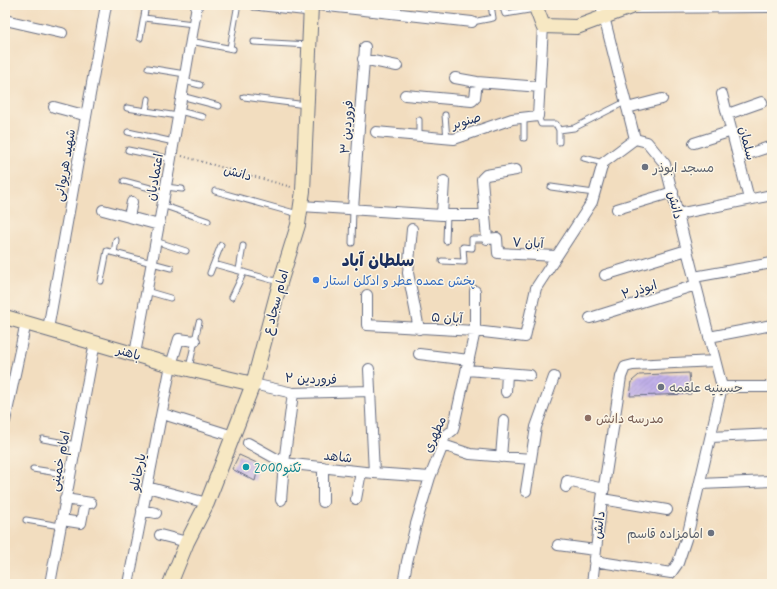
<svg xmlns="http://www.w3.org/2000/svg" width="777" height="589" font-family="Mynerve,'Playpen Sans Arabic',sans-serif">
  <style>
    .building { fill: url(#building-hatch) }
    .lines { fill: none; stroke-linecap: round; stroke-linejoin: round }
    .lane-casing { stroke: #666c80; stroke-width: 7 }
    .street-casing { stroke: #666c80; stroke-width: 12 }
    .secondary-casing { stroke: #666c80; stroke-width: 16 }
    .path { stroke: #666c80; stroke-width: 2; stroke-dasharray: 1 3; stroke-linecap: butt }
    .lane { stroke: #fff; stroke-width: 5 }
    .street { stroke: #fff; stroke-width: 10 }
    .secondary { stroke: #f7e8c3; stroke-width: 14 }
    .worship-dot { fill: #6b7280; stroke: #fcf5e5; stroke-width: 1.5 }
    .shop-dot { fill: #3f7fe0; stroke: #fcf5e5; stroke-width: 1.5 }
    .education-dot { fill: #8d6e63; stroke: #fcf5e5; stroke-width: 1.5 }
    .culture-dot { fill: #0f9aa8; stroke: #fcf5e5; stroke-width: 1.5 }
    .labels { text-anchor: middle; stroke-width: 3; stroke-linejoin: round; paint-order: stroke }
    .street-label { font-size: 13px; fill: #1b2f5e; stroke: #fcf5e5 }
    .worship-label { font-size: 13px; fill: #5b616d; stroke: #fcf5e5; text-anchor: start }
    .shop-label { font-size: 13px; fill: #366cbe; stroke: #fcf5e5; text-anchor: start }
    .education-label { font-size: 13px; fill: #785e54; stroke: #fcf5e5; text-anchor: start }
    .culture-label { font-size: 13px; fill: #0d838f; stroke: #fcf5e5; text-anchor: start }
    .district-label { font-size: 17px; font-weight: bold; fill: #1b2f5e; stroke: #fcf5e5 }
  </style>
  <defs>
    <pattern id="building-hatch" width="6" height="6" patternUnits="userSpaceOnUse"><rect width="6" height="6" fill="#c1b0e9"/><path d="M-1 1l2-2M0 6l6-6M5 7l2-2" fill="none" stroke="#9c90c0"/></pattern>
  </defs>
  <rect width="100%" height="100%" fill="#fcf5e5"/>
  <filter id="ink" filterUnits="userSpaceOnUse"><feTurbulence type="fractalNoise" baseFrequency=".025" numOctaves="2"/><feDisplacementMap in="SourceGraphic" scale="8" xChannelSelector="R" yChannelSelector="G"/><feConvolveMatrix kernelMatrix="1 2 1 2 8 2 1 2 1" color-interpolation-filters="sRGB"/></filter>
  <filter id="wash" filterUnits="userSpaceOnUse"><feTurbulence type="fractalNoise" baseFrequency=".012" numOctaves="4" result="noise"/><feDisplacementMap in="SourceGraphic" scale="16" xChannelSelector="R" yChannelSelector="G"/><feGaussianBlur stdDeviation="0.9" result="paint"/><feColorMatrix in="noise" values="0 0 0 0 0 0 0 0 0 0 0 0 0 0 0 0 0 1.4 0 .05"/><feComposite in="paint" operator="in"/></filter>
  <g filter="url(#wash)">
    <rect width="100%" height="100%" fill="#f2ddbf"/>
    <g id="blocks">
      <path class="building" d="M689 373 691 394 630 396 632 381 639 375Z
        M239 455 259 464 255 481 232 469Z"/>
    </g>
  </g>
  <g filter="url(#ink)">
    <use href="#blocks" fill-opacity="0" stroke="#666c80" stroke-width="1"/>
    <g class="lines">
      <g class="lane-casing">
        <path id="lane" d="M502 5 505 14 535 9
          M254 7 310 13
          M144 18 193 24
          M472 22 493 18 491 5
          M140 38 146 5
          M190 41 233 49
          M254 42 309 45
          M230 48 237 9
          M148 68 185 74
          M184 81 200 85
          M181 96 219 106
          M244 97 306 105
          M127 108 178 116
          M146 111 148 99
          M179 111 203 117
          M445 115 447 139
          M538 116 541 124H556L559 130V142
          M524 118V138
          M559 130 574 128 625 102
          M128 132 174 142
          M419 136V120
          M128 150 171 159
          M584 158 603 163
          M124 181 165 192
          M166 187 182 189
          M551 187 594 193
          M215 191 298 214
          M162 205 208 221
          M155 241 186 251
          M446 241 447 215
          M352 243 353 209
          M114 253 116 240
          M442 261 464 262 463 247 472 248V239H487
          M214 264 279 282
          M239 270 243 246
          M210 273 221 245
          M101 281 107 251 171 268
          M146 291 170 298
          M232 297 244 272
          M189 368 199 322
          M43 439 76 445
          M33 469 70 475
          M26 520 60 526"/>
      </g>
      <g class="street-casing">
        <path id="street" d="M319 5 472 22
          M630 8 772 7
          M5 20 62 33
          M363 59 397 66
          M455 78 477 82 540 87
          M722 94 749 199
          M405 95 472 101 475 98 477 82
          M54 107 84 115
          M627 108 662 99
          M728 114 762 102
          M376 132 454 139 512 119 538 116 543 26
          M694 143 732 131
          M739 157 772 146
          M516 170 486 175 482 179 487 239 497 238 498 253 556 256
          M301 206 442 215H485
          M353 209 365 47
          M617 209 673 192
          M103 210 159 225
          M678 214 772 195
          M442 215 444 181
          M129 217 132 202
          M412 229 408 273 419 329
          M605 275 687 250
          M694 277 772 263
          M367 295V325L475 331 525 337 536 288 592 202 603 163 635 139
          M590 318 696 285
          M48 329 106 5
          M709 337 772 325
          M135 354 170 164 197 5
          M419 354 469 360
          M369 369 374 473
          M467 370 530 375
          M253 384 293 393 370 391
          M722 387H772
          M506 392 507 373
          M163 414 233 436
          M5 421 26 322
          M711 437 772 434
          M248 443 284 463 374 473 430 477
          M443 445 470 454 531 459
          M501 457 504 420
          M323 467V502
          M700 484 772 481
          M147 487 207 503
          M566 487 567 481 604 489
          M526 491 536 427 554 377
          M65 499 91 503
          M356 499 361 472
          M602 499 667 510
          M281 500 284 463 293 393
          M142 510 156 513
          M62 520 81 523 85 502
          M160 535 187 542
          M558 545 595 550
          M594 561 671 573 678 563 688 533 722 387 665 164 647 142 635 139 601 5
          M50 584 95 342
          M128 584 171 365 179 339 195 341
          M403 584 407 562 416 524 430 477 443 445 444 437 453 430 475 331V291
          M592 584 602 499 621 377 625 367 633 365 715 361"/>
      </g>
      <g class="secondary-casing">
        <path id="secondary" d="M535 5 543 26 577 27 636 5
          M5 317 171 365 253 384
          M170 584 187 542 207 503 253 384 280 283 298 225 303 191 311 5"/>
      </g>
      <path class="path" d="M182 156 291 187"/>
      <use href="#lane" class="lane"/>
      <use href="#street" class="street"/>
      <use href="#secondary" class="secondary"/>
    </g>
  </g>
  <g class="worship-dot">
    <circle cx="645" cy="167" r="4"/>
    <circle cx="661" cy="387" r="4"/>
    <circle cx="711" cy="533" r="4"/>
  </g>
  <circle class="shop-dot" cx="316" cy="280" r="4"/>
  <circle class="education-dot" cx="588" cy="418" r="4"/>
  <circle class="culture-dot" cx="246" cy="467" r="4"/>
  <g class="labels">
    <g class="street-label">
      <text transform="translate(466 120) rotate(-17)" y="5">صنوبر</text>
      <text transform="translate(346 127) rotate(-86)" y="5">فروردین ۳</text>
      <text transform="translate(748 143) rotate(76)" y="5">سلمان</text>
      <text transform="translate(64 165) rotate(-80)" y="5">شهید هریوانی</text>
      <text transform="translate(238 172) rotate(16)" y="5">دانش</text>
      <text transform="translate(154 177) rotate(-80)" y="5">اعتمادیان</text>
      <text transform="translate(676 205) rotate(76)" y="5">دانش</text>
      <text transform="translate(528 242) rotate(3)" y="5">آبان ۷</text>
      <text transform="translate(639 289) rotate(-17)" y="5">ابوذر ۲</text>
      <text transform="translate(275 302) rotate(-75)" y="5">امام سجاد ع</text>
      <text transform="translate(447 317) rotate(3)" y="5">آبان ۵</text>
      <text transform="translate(129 352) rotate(16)" y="5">باهنر</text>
      <text transform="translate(311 378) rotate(2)" y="5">فروردین ۲</text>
      <text transform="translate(434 434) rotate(-66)" y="5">مطهری</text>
      <text transform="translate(338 456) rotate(6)" y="5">شاهد</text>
      <text transform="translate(59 461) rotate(-79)" y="5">امام خمینی</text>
      <text transform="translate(137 472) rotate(-78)" y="5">یارجانلو</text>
      <text transform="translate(598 525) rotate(-83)" y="5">دانش</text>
    </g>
    <g class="worship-label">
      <text x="653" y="172">مسجد ابوذر</text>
      <text x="669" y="392">حسینیه علقمه</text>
      <text x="703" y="538" text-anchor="end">امامزاده قاسم</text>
    </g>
    <g class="shop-label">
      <text x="324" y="285">پخش عمده عطر و ادکلن استار</text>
    </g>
    <g class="education-label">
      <text x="596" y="423">مدرسه دانش</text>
    </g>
    <g class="culture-label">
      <text x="254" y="472">تکنو2000</text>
    </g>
    <g class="district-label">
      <text x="378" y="266">سلطان آباد</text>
    </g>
  </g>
  <rect width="777" height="589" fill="none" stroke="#fcf5e5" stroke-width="20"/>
</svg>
